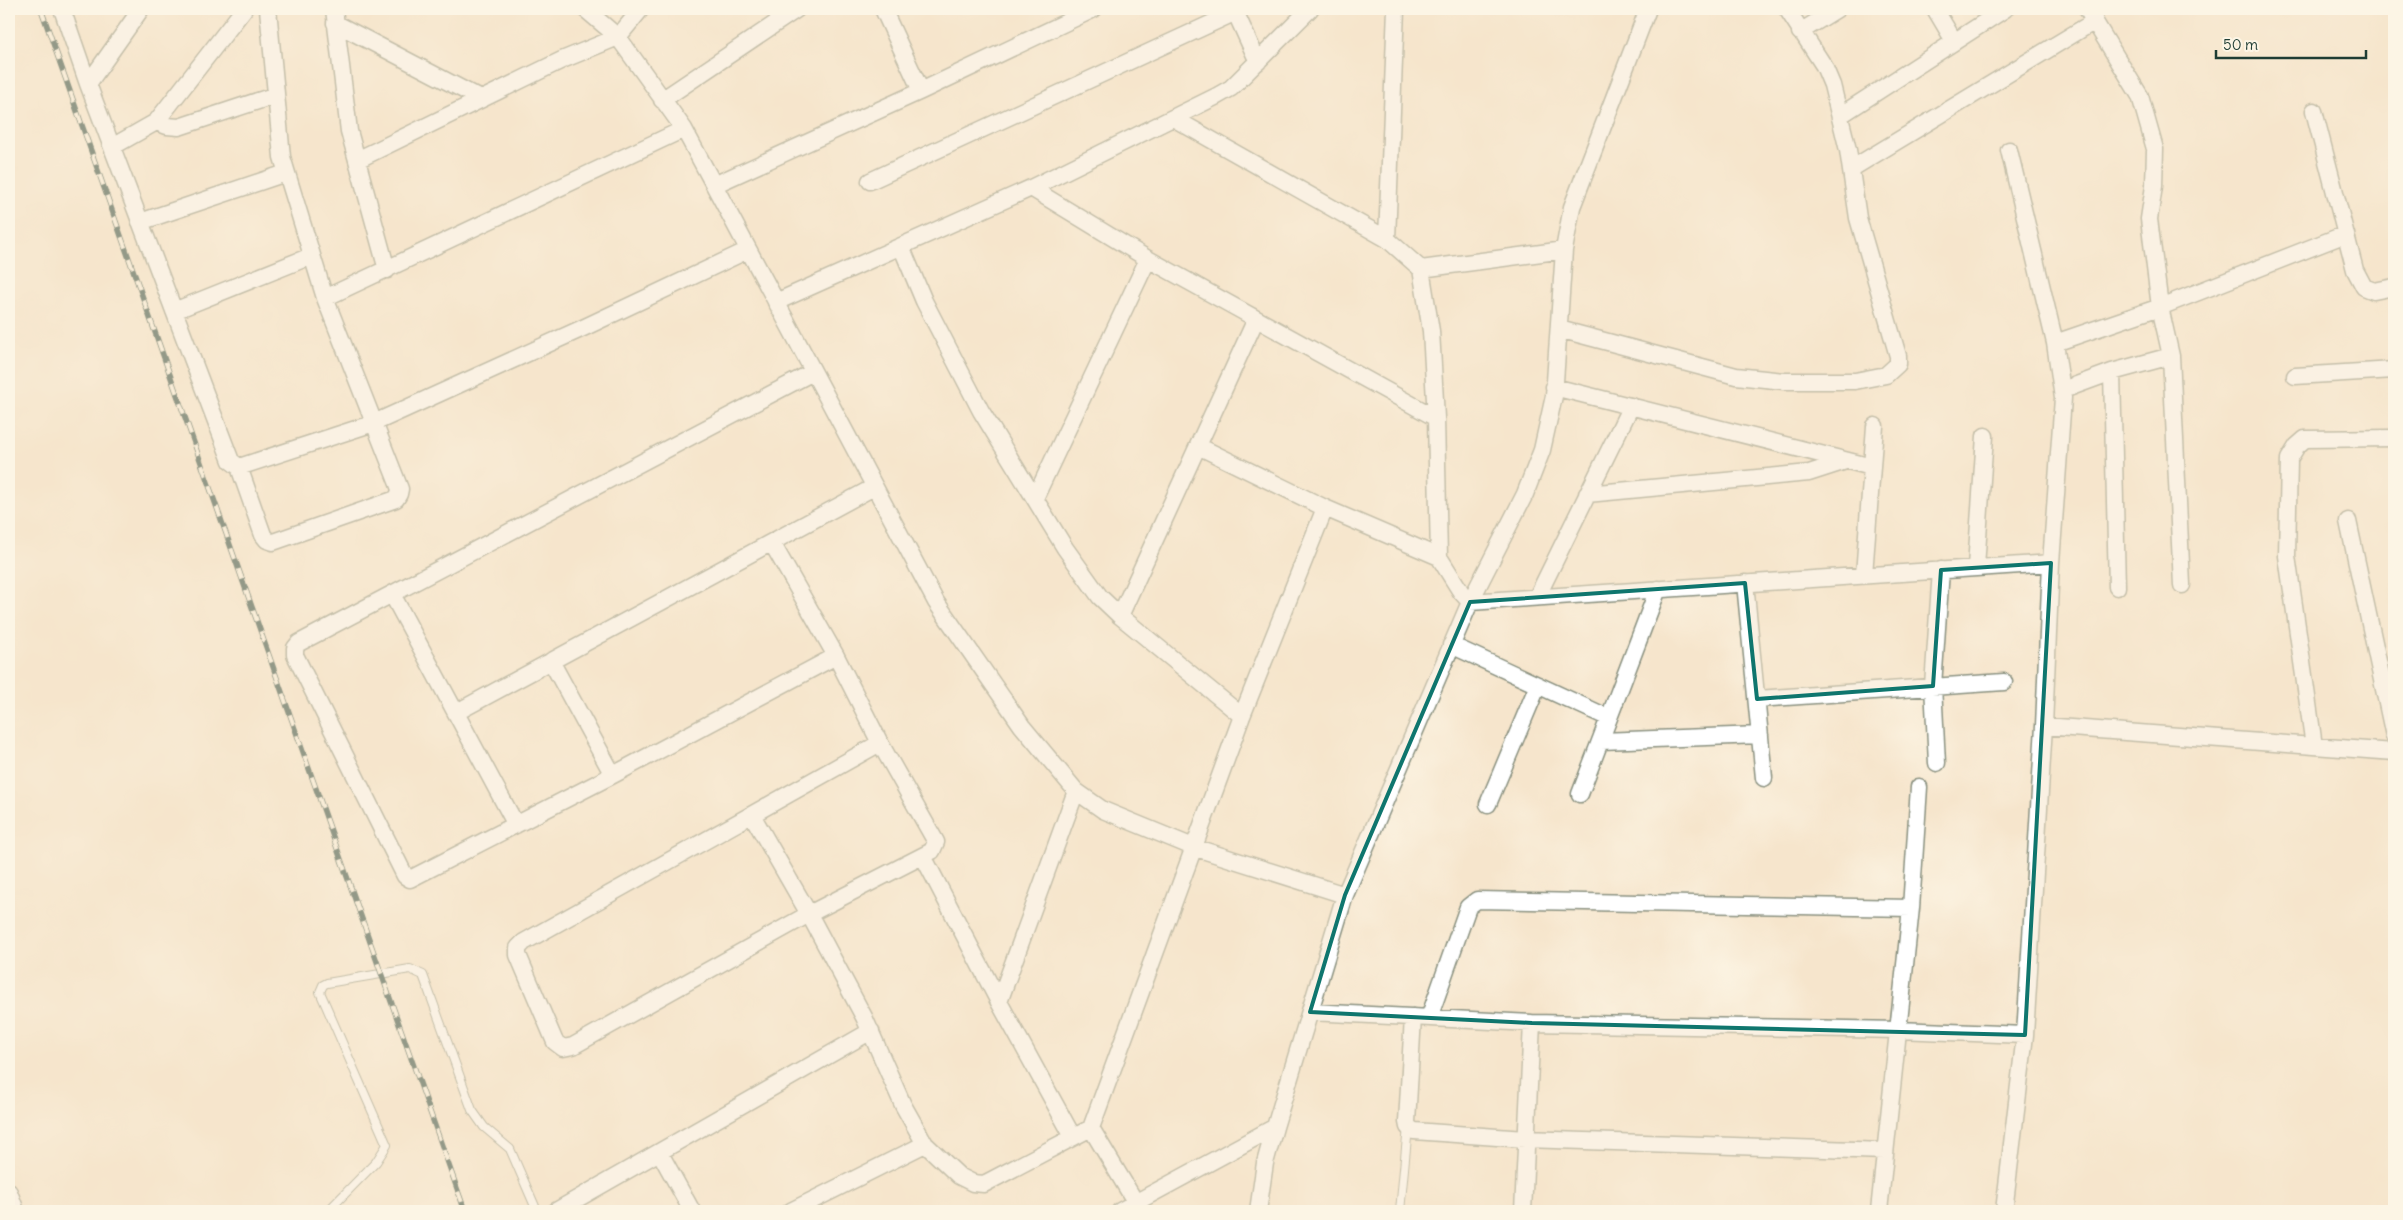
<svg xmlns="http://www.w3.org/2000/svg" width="2403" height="1220" font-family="Delius,sans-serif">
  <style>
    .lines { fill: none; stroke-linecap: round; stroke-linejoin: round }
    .service-casing { stroke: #8a9180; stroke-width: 10 }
    .minor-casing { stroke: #8a9180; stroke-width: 19 }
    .service { stroke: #fff; stroke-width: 8 }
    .minor { stroke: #fff; stroke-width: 16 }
    .rail-casing { stroke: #1f3d34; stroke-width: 5.5 }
    .rail { stroke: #fcf5e5; stroke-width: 4; stroke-dasharray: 11; stroke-linecap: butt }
    .marked { fill: none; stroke: #0f766e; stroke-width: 4; stroke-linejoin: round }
  </style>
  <rect width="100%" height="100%" fill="#fcf5e5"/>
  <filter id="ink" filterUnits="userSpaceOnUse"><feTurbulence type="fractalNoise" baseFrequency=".02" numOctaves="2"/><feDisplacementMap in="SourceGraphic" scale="10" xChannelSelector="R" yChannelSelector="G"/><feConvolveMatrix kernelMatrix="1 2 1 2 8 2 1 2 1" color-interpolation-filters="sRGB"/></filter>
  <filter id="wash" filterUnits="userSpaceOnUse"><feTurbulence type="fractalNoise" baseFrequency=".0096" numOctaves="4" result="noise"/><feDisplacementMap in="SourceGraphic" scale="20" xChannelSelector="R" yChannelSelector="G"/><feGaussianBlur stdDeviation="1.12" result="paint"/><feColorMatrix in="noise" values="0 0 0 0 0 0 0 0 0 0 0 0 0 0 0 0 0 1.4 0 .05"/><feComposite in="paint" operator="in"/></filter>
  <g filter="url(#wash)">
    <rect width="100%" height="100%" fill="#f6e5cc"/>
  </g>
  <g filter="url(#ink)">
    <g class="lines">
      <g class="service-casing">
        <path id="service" d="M328 1211 376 1162 387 1145 320 992 323 985 327 983 410 969 423 975 472 1110 484 1127 510 1149 537 1211
          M1400 1211 1408 1127"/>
      </g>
      <g class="minor-casing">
        <path id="minor" d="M62 9 88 84 231 461 239 467 374 423 583 328 748 250
          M334 9 349 131 387 270
          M641 9 618 37 684 129 714 185 921 91 1094 9
          M883 9 921 91
          M1234 9 1258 62
          M1935 9 1954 41
          M2087 9 2140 96 2155 149 2154 186 2149 219 2160 307 2171 356 2182 585
          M335 23 481 99
          M1800 32 1837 9
          M88 84 141 9
          M662 100 797 9
          M2314 111 2355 270 2364 287 2374 291 2394 287
          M1841 115 2005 9
          M1173 118 1387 239 1421 269 1431 331 1436 418
          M156 122 167 126 179 127 276 95
          M112 147 156 122 244 9
          M357 160 562 60 618 37 585 9
          M1851 169 2095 21
          M870 181 1236 12
          M714 185 936 602 1022 726 1076 791 1103 810 1193 847 1345 895
          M1031 188 1148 259 1436 418 1439 557 1325 508 1198 446
          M140 222 286 173
          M1387 239 1396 9
          M901 246 924 301 981 411 1065 548 1100 597 1120 616 1242 716
          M1421 269 1564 250
          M325 298 684 129
          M776 302 1031 188 1217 96 1231 88 1310 9
          M174 311 311 256
          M1559 329 1736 376 1784 381H1855L1886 375 1898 364V356L1858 218 1848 150 1832 85 1824 66 1787 9
          M2055 343 2160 307 2346 234
          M813 372 299 643 295 648V655L405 876 410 879 613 775 836 656
          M2112 372 2117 587
          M2295 376 2394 370
          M1554 387 1872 467
          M2063 390 2112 372 2171 356
          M239 467 263 535 267 540 273 542 396 499 399 494 400 489 325 298 282 157 268 9
          M1587 494 1809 473 1846 461
          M1035 498 1148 259
          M2348 521 2394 736
          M772 543 836 656 880 743 936 842 932 851 809 914 573 1046 563 1048 555 1042 518 955V948L524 942 880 743
          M1439 557 1461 592 1470 602 1525 494 1542 450 1554 396 1564 250 1572 207 1648 9
          M1976 567 1985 436
          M1864 575 1875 426
          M1745 583 1764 778
          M392 594 516 825
          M1537 597 1631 406
          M1120 616 1256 319
          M1451 645 1609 718
          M551 661 613 775
          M1757 699 2004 682
          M457 712 874 487
          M2044 726 2394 752
          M1601 741 1760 735
          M2314 746 2287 556 2289 459 2297 446 2305 439 2394 438
          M1937 763 1933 686 1941 570
          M1580 794 1658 589
          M1488 804 1538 685
          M752 815 809 914 864 1017 903 1105 925 1144 959 1176 973 1183 984 1184 1091 1128 1242 716 1325 508
          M923 856 999 1002 1073 1137
          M999 1002 1076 791
          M1310 1012 1532 1023 1898 1030 2025 1035
          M1413 1017 1407 1122 1408 1127 1414 1131 1525 1139 1885 1151
          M1429 1018 1468 907 1477 900 1911 908
          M1091 1128 1136 1203
          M660 1153 692 1211
          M9 1192 16 1211
          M556 1211 871 1031
          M791 1211 925 1144
          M1120 1211 1275 1127
          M1258 1211 1265 1163 1275 1127 1345 895 1470 602 2051 563
          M1523 1211 1532 1023
          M1879 1211 1911 908 1919 787
          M2004 1211 2025 1035 2044 726 2051 563 2063 398 2055 343 2009 150"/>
      </g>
      <use href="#service" class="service"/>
      <use href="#minor" class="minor"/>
      <g class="rail-casing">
        <path id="rail" d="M41 9 465 1211"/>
      </g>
      <use href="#rail" class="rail"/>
    </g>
  </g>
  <path d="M0 0H2403V1220H0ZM2051 563 2025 1035 1532 1023 1310 1012 1345 895 1470 602 1745 583 1757 699 1933 686 1941 570Z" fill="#f6e5cc" fill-opacity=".55" fill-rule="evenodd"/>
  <path class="marked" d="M2051 563 2025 1035 1532 1023 1310 1012 1345 895 1470 602 1745 583 1757 699 1933 686 1941 570Z"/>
  <rect width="2403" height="1220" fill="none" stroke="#fcf5e5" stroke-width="30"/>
  <path d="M2216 50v8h150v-8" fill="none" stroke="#1f3d34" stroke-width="2.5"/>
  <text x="2223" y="50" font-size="15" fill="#1f3d34" stroke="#fcf5e5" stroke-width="4" paint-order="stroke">50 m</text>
</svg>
